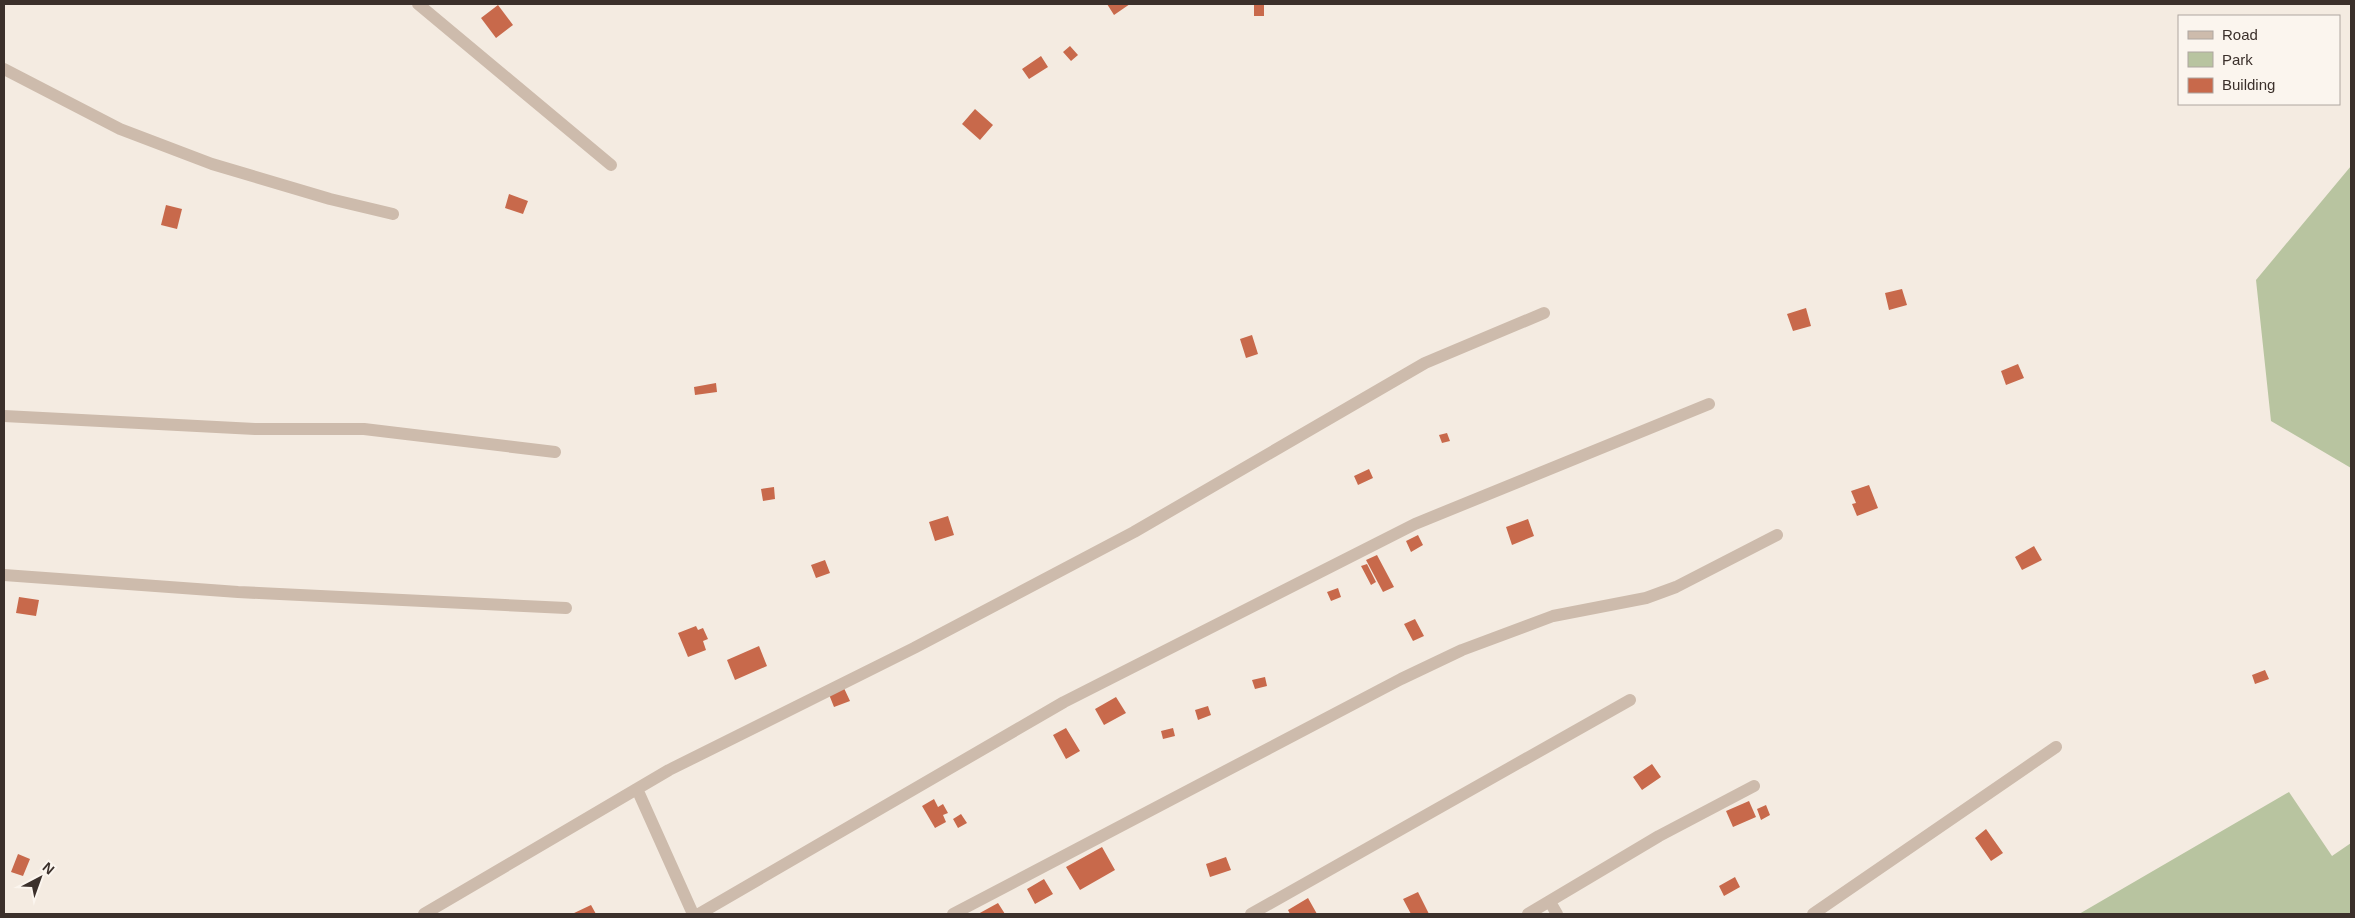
<svg xmlns="http://www.w3.org/2000/svg" width="2355" height="918" font-family="Helvetica,sans-serif">
  <style>
    .green { fill: #b8c4a0 }
    .building { fill: #c8694b }
    .lines { fill: none; stroke-linecap: round; stroke-linejoin: round }
    .minor { stroke: #cdbbac; stroke-width: 12 }
  </style>
  <rect width="100%" height="100%" fill="#f4ebe1"/>
  <path class="green" d="M2351 166V468L2271 421 2256 280Z
    M2289 792 2332 856 2351 843V914H2079Z"/>
  <path class="building" d="M1107 4H1130L1114 15Z
    M1254 4H1264V16H1254Z
    M498 5 513 25 496 38 481 18Z
    M1070 46 1078 55 1071 61 1063 52Z
    M1041 56 1048 67 1029 79 1022 69Z
    M975 109 993 125 980 140 962 124Z
    M509 194 528 201 523 214 505 208Z
    M166 205 182 209 177 229 161 225Z
    M1902 289 1907 305 1889 310 1885 293Z
    M1806 308 1811 326 1793 331 1787 314Z
    M1252 335 1258 354 1246 358 1240 339Z
    M2018 364 2024 378 2006 385 2001 371Z
    M716 383 717 392 695 395 694 387Z
    M1447 433 1450 441 1442 443 1439 435Z
    M1369 469 1373 478 1358 485 1354 476Z
    M1869 485 1878 508 1857 516 1852 504 1856 503 1851 491Z
    M774 487 775 499 763 501 761 489Z
    M948 516 954 535 935 541 929 522Z
    M1528 519 1534 536 1512 545 1506 527Z
    M1418 535 1423 545 1411 552 1406 541Z
    M2034 546 2042 560 2022 570 2015 557Z
    M1377 555 1394 587 1383 592 1366 560Z
    M825 560 830 573 816 578 811 565Z
    M1367 564 1376 582 1371 585 1361 566Z
    M1338 588 1341 597 1331 601 1327 592Z
    M19 597 39 600 36 616 16 613Z
    M1415 619 1424 636 1413 641 1404 624Z
    M696 626 698 630 703 628 708 639 703 641 706 650 688 657 678 633Z
    M759 646 767 666 735 680 727 660Z
    M2265 670 2269 679 2255 684 2252 675Z
    M1265 677 1267 686 1255 689 1252 680Z
    M843 686 850 701 834 707 828 692Z
    M1116 697 1126 713 1104 725 1095 709Z
    M1208 706 1211 715 1198 720 1195 710Z
    M1066 728 1080 751 1066 759 1053 735Z
    M1173 728 1175 736 1163 739 1161 731Z
    M1652 764 1661 777 1642 790 1633 777Z
    M934 799 938 807 943 804 948 813 943 815 946 822 935 828 922 806Z
    M1749 801 1756 817 1733 827 1726 811Z
    M1766 805 1770 815 1761 820 1757 809Z
    M961 814 967 823 958 828 953 819Z
    M1986 829 2003 853 1991 861 1975 838Z
    M1102 847 1115 870 1080 890 1066 867Z
    M18 854 30 859 23 876 11 872Z
    M1226 857 1231 870 1210 877 1206 864Z
    M1735 877 1740 887 1724 896 1719 886Z
    M1044 879 1053 894 1035 904 1027 889Z
    M1418 892 1429 914H1411L1403 899Z
    M1308 898 1317 914H1290L1288 910Z
    M998 903 1005 914H978Z
    M591 905 596 914H572Z"/>
  <g class="lines">
    <path class="minor" d="M418 4 611 165
      M4 69 120 129 212 164 330 199 393 214
      M4 416 255 429H364L555 452
      M4 575 238 592 566 608
      M637 789 693 914
      M1550 902 1557 914
      M424 914 669 770 914 648 1134 532 1425 363 1544 313
      M699 914 1064 702 1415 524 1709 404
      M953 914 1401 679 1462 650 1553 616 1646 598 1676 587 1777 535
      M1251 914 1630 700
      M1528 914 1659 836 1754 786
      M1813 914 2056 747"/>
  </g>
  <rect width="2355" height="918" fill="none" stroke="#3b302b" stroke-width="10"/>
  <rect x="2178" y="15" width="162" height="90" fill="#fbf5ee" stroke="#aea6a0"/>
  <rect x="2188" y="31" width="25" height="8" fill="#cdbbac" stroke="#aea6a0"/>
  <text x="2222" y="40" font-size="15" fill="#3b302b">Road</text>
  <rect x="2188" y="52" width="25" height="15" fill="#b8c4a0" stroke="#aea6a0"/>
  <text x="2222" y="65" font-size="15" fill="#3b302b">Park</text>
  <rect x="2188" y="78" width="25" height="15" fill="#c8694b" stroke="#aea6a0"/>
  <text x="2222" y="90" font-size="15" fill="#3b302b">Building</text>
  <g transform="translate(40 878) rotate(41)" stroke="#fbf5ee" stroke-width="4" paint-order="stroke">
  <path d="M0-4L9 19L0 12L-9 19Z" fill="#3b302b"/>
  <text y="-8" font-size="14" font-weight="bold" text-anchor="middle" fill="#3b302b">N</text>
  </g>
</svg>
